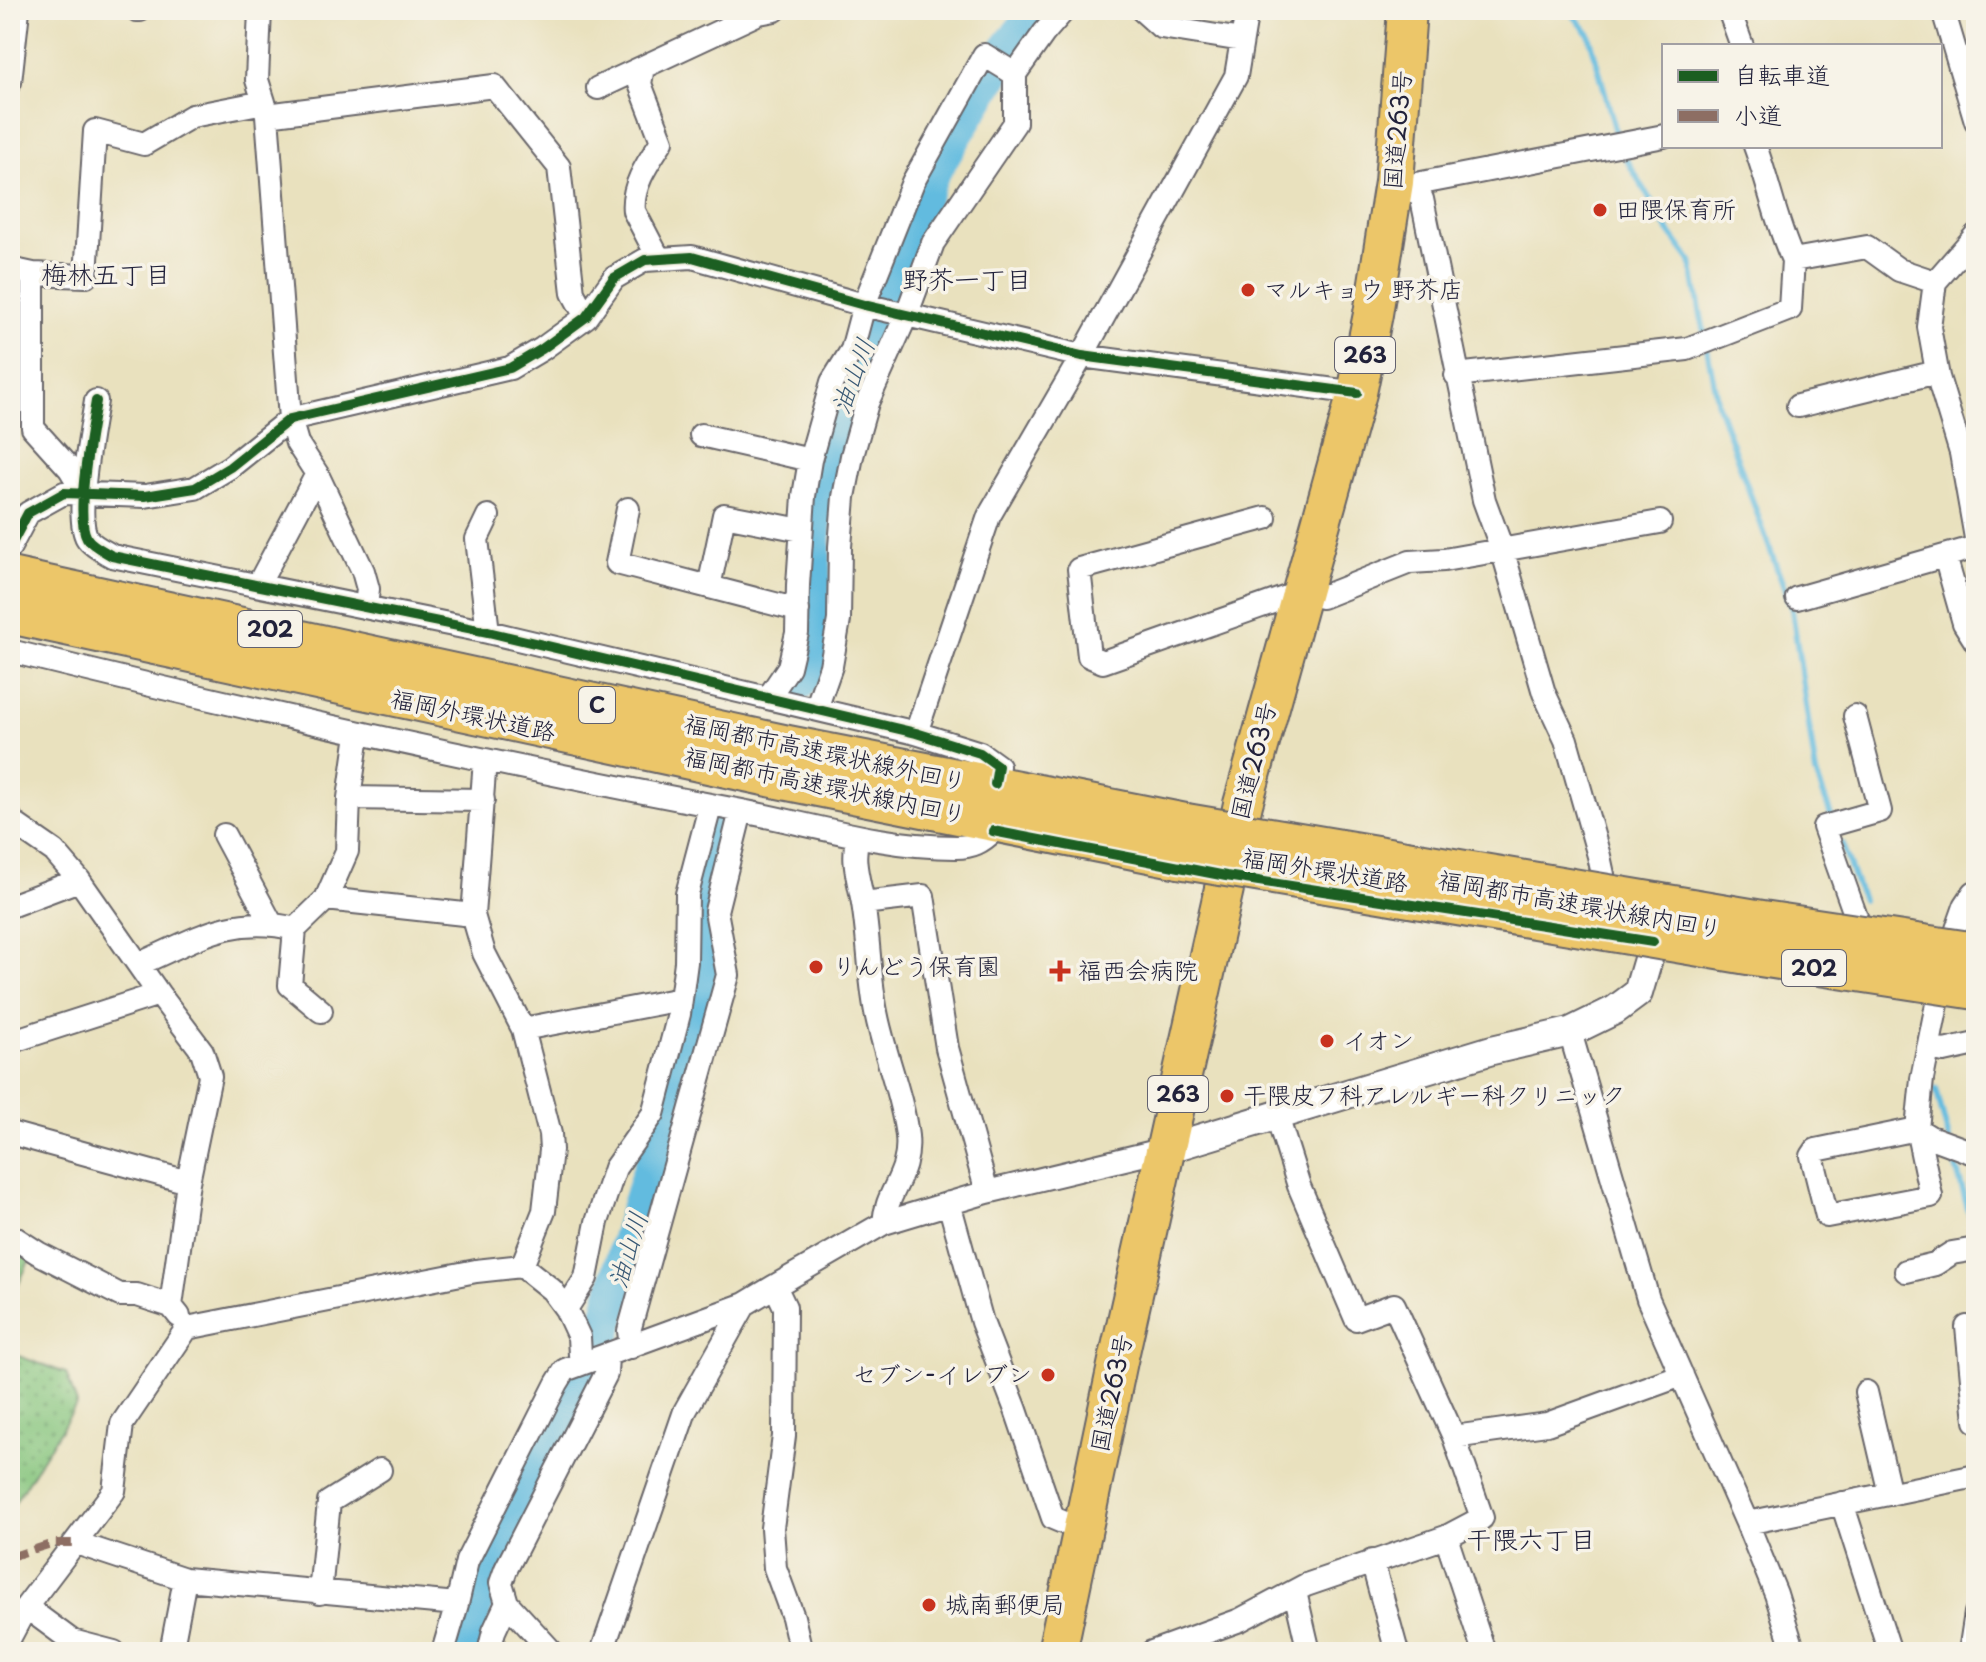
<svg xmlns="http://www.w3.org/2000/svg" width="1986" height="1662" font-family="'Playpen Sans','Klee One',sans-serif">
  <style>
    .grass { fill: url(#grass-dots); stroke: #54745c; stroke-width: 2 }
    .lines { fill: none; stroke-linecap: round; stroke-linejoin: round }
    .stream { stroke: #62bbdf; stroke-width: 6 }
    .river { stroke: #62bbdf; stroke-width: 36 }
    .minor-casing { stroke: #686569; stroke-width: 26 }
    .tertiary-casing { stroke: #686569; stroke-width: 32 }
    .trunk-casing { stroke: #686569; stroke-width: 42 }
    .motorway-casing { stroke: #686569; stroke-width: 46 }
    .minor { stroke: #fff; stroke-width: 22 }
    .tertiary { stroke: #fff; stroke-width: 28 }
    .trunk { stroke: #ecc669; stroke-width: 38 }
    .motorway { stroke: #ecc669; stroke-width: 42 }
    .motorway-bridge-casing { stroke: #686569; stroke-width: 46; stroke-linecap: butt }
    .motorway-bridge { stroke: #ecc669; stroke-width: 42 }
    .quiet { stroke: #8d6e63; stroke-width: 8; stroke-dasharray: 16 8; stroke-linecap: butt }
    .cycleway-casing { stroke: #f7f3e8; stroke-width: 15 }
    .cycleway { stroke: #1b5e20; stroke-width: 10 }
    .poi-dot { fill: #c8321e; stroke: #f7f3e8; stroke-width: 3 }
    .labels { text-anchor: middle; stroke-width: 7; stroke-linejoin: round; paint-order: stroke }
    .shield { fill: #f7f3e8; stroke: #62616f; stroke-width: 2 }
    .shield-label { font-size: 22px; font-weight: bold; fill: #22223b }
    .street-label { font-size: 24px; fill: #22223b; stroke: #f7f3e8 }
    .poi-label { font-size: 24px; fill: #22223b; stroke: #f7f3e8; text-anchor: start }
    .neighbourhood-label { font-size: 26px; fill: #22223b; stroke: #f7f3e8 }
    .water-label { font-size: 26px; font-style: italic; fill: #385874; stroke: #f7f3e8 }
  </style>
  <defs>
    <pattern id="grass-dots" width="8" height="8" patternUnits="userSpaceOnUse" patternTransform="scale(2)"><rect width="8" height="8" fill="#85c57d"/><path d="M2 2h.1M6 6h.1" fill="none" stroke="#6ca068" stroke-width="1.8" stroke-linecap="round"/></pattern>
  </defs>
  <rect width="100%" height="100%" fill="#f7f3e8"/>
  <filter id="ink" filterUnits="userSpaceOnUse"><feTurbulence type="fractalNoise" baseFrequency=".0125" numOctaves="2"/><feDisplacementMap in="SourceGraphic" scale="16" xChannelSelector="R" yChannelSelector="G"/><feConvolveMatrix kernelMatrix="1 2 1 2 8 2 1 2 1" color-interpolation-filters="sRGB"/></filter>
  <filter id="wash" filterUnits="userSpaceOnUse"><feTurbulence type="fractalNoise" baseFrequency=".006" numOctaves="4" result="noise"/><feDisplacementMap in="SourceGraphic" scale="32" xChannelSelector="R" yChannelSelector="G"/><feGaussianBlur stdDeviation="1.8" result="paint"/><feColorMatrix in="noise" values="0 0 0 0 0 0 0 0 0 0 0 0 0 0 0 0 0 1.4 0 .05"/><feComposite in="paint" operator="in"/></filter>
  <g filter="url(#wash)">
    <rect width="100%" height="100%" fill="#e9e1be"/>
    <path class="grass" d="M10 1244 31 1257 10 1303Z
      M10 1353 66 1373 77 1404 10 1510Z"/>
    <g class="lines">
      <path class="stream" d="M1569 10 1589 34 1618 140
        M1621 150 1666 227 1691 261 1705 337
        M1707 348 1718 405 1792 610 1816 774 1832 818
        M1842 844 1862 900
        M1936 1089 1949 1139
        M1951 1150 1976 1237"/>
      <path class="river" d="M798 684 811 660 814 496 833 428 859 370 883 295 931 174 1005 53 1039 10
        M464 1652 480 1582 567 1401 604 1332 630 1235 695 1026 705 979 698 918 723 828"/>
    </g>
  </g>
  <g filter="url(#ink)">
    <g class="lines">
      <g class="minor-casing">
        <path id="minor" d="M137 10H140
          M260 10 257 80 264 102
          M1142 10 1161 27 1242 40
          M1729 10 1742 46
          M1943 10 1976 121
          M643 67 640 84 662 141C649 161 631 186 634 211L659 259
          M10 82 18 10
          M598 88 759 13 775 10
          M267 115 494 86 559 167 573 293 586 317
          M1755 146C1769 184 1776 223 1793 260
          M1394 182 1411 185 1422 199 1484 500 1502 549 1544 693 1566 740 1599 856 1607 893
          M1411 185 1664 136
          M1976 235 1935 282 1929 327 1938 377 1961 453 1976 538
          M10 269 33 274 86 276 95 131 144 144 192 116 264 102 267 115 290 419 297 443 317 474 363 571 368 589 366 607
          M33 274V428L70 469 84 492
          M1456 375 1687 349 1790 309 1793 260 1867 247 1899 270 1935 282
          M96 401C92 428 74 516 87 538 91 545 104 551 112 556L488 632 916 733 980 753 998 766 995 784
          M1798 406 1937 372
          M701 435 810 460
          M628 509 617 563 798 610
          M1265 518 1079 569 1089 656 1103 662 1301 592 1322 597 1410 562 1444 560 1660 522
          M10 547 28 513 64 493 145 496 195 488 230 467 290 419 510 368 542 349 586 317 614 278 645 260 692 257 864 305 1082 356 1357 393
          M1945 556 1964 623 1976 642
          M258 585 317 474
          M709 587 724 515 801 530
          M1797 598 1976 547
          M488 632 477 539 488 516
          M10 651C253 711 496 765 742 811 813 825 883 847 956 847 972 847 982 842 993 831
          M768 698 789 667 797 633 798 585 804 496 810 460 832 382 852 350 864 305 913 182 984 55 1015 74
          M816 709 831 666 839 620 840 547 844 497 852 456 867 403 906 316 933 243 1015 123V74L1044 33 1064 10
          M1855 716 1880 811 1824 827 1860 928
          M916 733 989 516 1082 356 1236 76 1247 10
          M485 760 473 915 484 953 523 1029 550 1134 551 1150 544 1211 522 1266
          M349 798 483 800
          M10 817 12 822 54 851 79 880 159 994 202 1051 210 1076 188 1182 171 1306
          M224 835 271 923
          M858 837C851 860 859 880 863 903 869 939 869 976 876 1012 884 1054 902 1094 907 1136 911 1176 886 1190 884 1223
          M326 899 473 915
          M863 903 923 896 947 1048 987 1192
          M10 906 79 880
          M139 964C195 940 232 913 295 929
          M1940 989 1922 1079 1917 1129 1930 1137 1976 1154
          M321 1011 290 985 295 929 326 899 347 851 349 798 358 734
          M523 1029 681 999
          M1570 1032 1648 1299 1747 1523 1776 1594 1794 1652
          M10 1042 159 994
          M1928 1048 1944 1051 1976 1044
          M1277 1116 1299 1186 1356 1319 1394 1305 1454 1437 1482 1518 1446 1537
          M1917 1129 1931 1196 1827 1216 1812 1156 1816 1150Z
          M10 1133 188 1182
          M949 1203 982 1322 1016 1410 1053 1518 1084 1531
          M10 1235 38 1253 120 1295H137L171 1306 179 1316
          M1906 1271 1935 1264 1952 1253 1976 1249
          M775 1286 884 1223 987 1192 1166 1149
          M1967 1327 1976 1421
          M631 1347 629 1331 728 975 716 911 741 811
          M584 1363 745 1304 775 1286 785 1307 784 1436 772 1528 775 1568 793 1617 801 1652
          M1866 1392 1890 1494
          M1454 1437 1547 1424 1682 1375
          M1842 1503 1890 1652
          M1747 1523 1976 1476
          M76 1543 185 1579 457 1604 443 1652
          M1372 1561 1397 1652
          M1295 1592 1309 1652
          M320 1593 329 1502 380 1470
          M507 1603 501 1583 506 1569 606 1374 607 1356
          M457 1604 467 1561 557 1383 565 1370 584 1363 580 1355 579 1337 566 1309 586 1278 597 1222 615 1168 653 1114 679 1014 686 962 687 894 710 807
          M26 1607 72 1641 114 1652
          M10 1637 26 1607 114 1491 122 1424 187 1328 476 1271 522 1266 552 1290 566 1309
          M171 1652 185 1579
          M489 1652 494 1631 507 1603 552 1652
          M602 1652 685 1411 745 1304
          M1152 1652 1240 1620 1306 1585 1446 1537 1484 1652
          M1970 1652 1976 1613"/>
      </g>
      <g class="tertiary-casing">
        <path id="tertiary" d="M1948 964 1968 907 1976 895
          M1166 1149 1492 1050 1570 1032 1615 1010 1638 993 1653 942"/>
      </g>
      <g class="trunk-casing">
        <path id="trunk" d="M1057 1652 1118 1361 1243 804 1357 393 1373 314 1394 182 1407 10"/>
      </g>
      <g class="motorway-casing">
        <path id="motorway" d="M10 579 788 747 1186 825
          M10 612 783 778 1179 857"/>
      </g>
      <use href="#minor" class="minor"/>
      <use href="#tertiary" class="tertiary"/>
      <use href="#trunk" class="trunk"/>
      <use href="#motorway" class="motorway"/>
      <g class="motorway-bridge-casing">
        <path id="motorway-bridge" d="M1186 825 1762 922 1976 954
          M1179 857 1754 954 1976 988"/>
      </g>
      <use href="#motorway-bridge" class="motorway-bridge"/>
      <path class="quiet" d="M10 1557 54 1543H76"/>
      <g class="cycleway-casing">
        <path id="cycleway" d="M96 401C92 428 74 516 87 538 91 545 104 551 112 556L488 632 916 733 980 753 998 766 995 784
          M10 547 28 513 64 493 145 496 195 488 230 467 290 419 510 368 542 349 586 317 614 278 645 260 692 257 864 305 1082 356 1357 393
          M993 831 1226 876 1653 942"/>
      </g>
      <use href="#cycleway" class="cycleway"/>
    </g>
  </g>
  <g class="poi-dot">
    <circle cx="1600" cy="210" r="8"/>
    <circle cx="1248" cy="290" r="8"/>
    <circle cx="816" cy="967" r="8"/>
    <path d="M1056 959h8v8h8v8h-8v8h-8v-8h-8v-8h8z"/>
    <circle cx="1327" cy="1041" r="8"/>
    <circle cx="1227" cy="1096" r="8"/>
    <circle cx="1048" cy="1375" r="8"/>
    <circle cx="929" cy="1605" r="8"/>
  </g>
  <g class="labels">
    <g class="shield">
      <rect x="1335" y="337" width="60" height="36" rx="6"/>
      <rect x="238" y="611" width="64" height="36" rx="6"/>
      <rect x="579" y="687" width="36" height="36" rx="6"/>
      <rect x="1782" y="950" width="64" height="36" rx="6"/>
      <rect x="1148" y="1076" width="60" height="36" rx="6"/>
    </g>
    <g class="shield-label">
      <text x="1365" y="363">263</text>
      <text x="270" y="637">202</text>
      <text x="597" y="713">C</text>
      <text x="1814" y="976">202</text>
      <text x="1178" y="1102">263</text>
    </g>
    <g class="street-label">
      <text transform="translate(1398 130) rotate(-85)" y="8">国道263号</text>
      <text transform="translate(473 716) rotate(12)" y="8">福岡外環状道路</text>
      <text transform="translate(825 753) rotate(12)" y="8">福岡都市高速環状線外回り</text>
      <text transform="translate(1254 761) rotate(-76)" y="8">国道263号</text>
      <text transform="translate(825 786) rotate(12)" y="8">福岡都市高速環状線内回り</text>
      <text transform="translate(1325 871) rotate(9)" y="8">福岡外環状道路</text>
      <text transform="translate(1580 905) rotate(10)" y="8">福岡都市高速環状線内回り</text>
      <text transform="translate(1112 1393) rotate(-78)" y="8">国道263号</text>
    </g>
    <g class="poi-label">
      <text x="1616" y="218">田隈保育所</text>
      <text x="1264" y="298">マルキョウ 野芥店</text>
      <text x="832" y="975">りんどう保育園</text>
      <text x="1078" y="979">福西会病院</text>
      <text x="1343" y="1049">イオン</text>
      <text x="1243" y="1104">干隈皮フ科アレルギー科クリニック</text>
      <text x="1032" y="1383" text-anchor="end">セブン-イレブン</text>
      <text x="945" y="1613">城南郵便局</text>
    </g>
    <g class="neighbourhood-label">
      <text x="106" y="284">梅林五丁目</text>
      <text x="967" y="289">野芥一丁目</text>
      <text x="1531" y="1549">干隈六丁目</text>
    </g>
    <g class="water-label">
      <text transform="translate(853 376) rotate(-69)" y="9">油山川</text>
      <text transform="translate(628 1250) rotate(-73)" y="9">油山川</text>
    </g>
  </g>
  <rect width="1986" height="1662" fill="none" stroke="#f7f3e8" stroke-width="40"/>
  <rect x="1662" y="44" width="280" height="104" fill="#f7f3e8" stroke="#a29fa3" stroke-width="2"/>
  <rect x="1678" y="70" width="40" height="12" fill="#1b5e20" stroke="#a29fa3" stroke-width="2"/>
  <text x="1734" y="84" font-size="24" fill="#22223b">自転車道</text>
  <rect x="1678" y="110" width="40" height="12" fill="#8d6e63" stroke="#a29fa3" stroke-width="2"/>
  <text x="1734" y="124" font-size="24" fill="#22223b">小道</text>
</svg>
